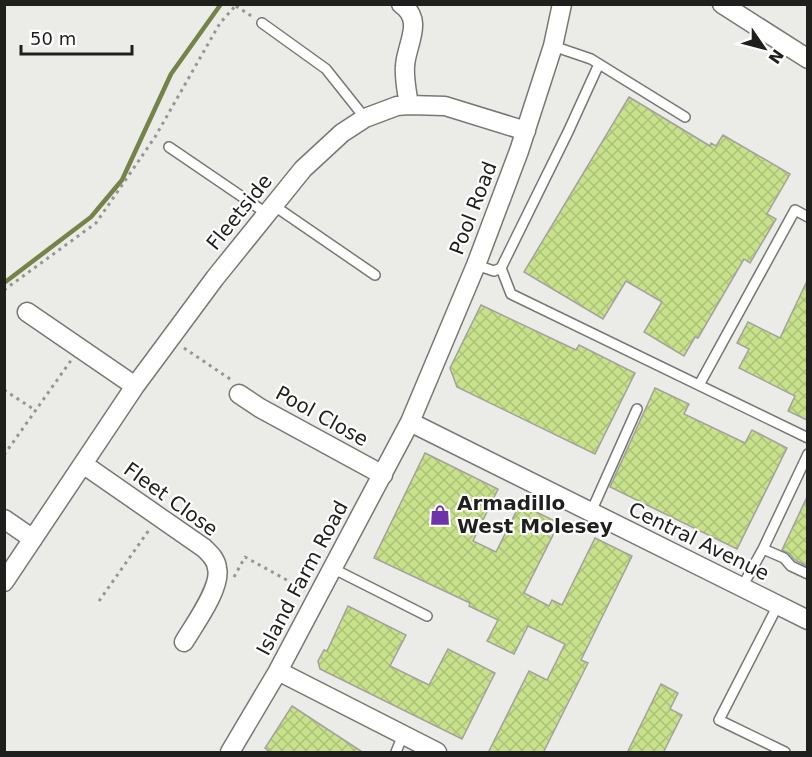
<svg xmlns="http://www.w3.org/2000/svg" width="812" height="757" font-family="'DejaVu Sans',sans-serif">
  <style>
    .lines { fill: none; stroke-linecap: round; stroke-linejoin: round }
    .stream { stroke: #748448; stroke-width: 4.5 }
    .building { fill: url(#building-cross-hatch); stroke: #a1a29f; stroke-width: 1.5 }
    .service-casing { stroke: #777875; stroke-width: 12 }
    .minor-casing { stroke: #777875; stroke-width: 21 }
    .path { stroke: #959693; stroke-width: 3; stroke-dasharray: 3 4.5; stroke-linecap: butt }
    .service { stroke: #fff; stroke-width: 9 }
    .minor { stroke: #fff; stroke-width: 18 }
    .labels { text-anchor: middle; stroke-width: 4.5; stroke-linejoin: round; paint-order: stroke }
    .street-label { font-size: 20px; fill: #1f201e; stroke: #fff }
    .poi-label { font-size: 20px; font-weight: bold; fill: #1f201e; stroke: #fff; text-anchor: start }
  </style>
  <defs>
    <pattern id="building-cross-hatch" width="8" height="8" patternUnits="userSpaceOnUse" patternTransform="scale(1.5)"><rect width="8" height="8" fill="#c8e18b"/><path d="M0 0l8 8M0 8l8-8" fill="none" stroke="#abc178"/></pattern>
  </defs>
  <rect width="100%" height="100%" fill="#ebece8"/>
  <g class="lines">
    <path class="stream" d="M4 283 91 217 122 180 171 74 221 4"/>
  </g>
  <path class="building" d="M629 97 710 146 711 143 716 146 723 135 790 174 767 214 776 219 750 263 744 259 698 338 695 337 684 356 644 332 662 302 626 281 603 319 524 272Z
    M807 281V420L788 411 795 396 739 368 749 349 737 343 748 322 780 338Z
    M481 305 576 350 579 345 635 373 595 454 457 387 450 368Z
    M655 388 689 404 684 414 745 443 752 430 787 448 737 549 610 487Z
    M425 453 498 489 473 541 496 552 520 504 559 523 524 593 549 606 552 600 562 605 595 538 632 556 581 660 588 663 543 753H488L529 671 547 680 565 644 528 626 514 654 487 641 498 620 469 606 470 603 374 558Z
    M807 497V566L795 560 789 553 782 550Z
    M348 606 406 635 390 666 429 685 448 649 495 673 462 739 320 669 318 661 324 650 327 651Z
    M661 684 678 693 670 709 682 715 663 753H627Z
    M292 706 364 753H271L265 748Z"/>
  <g class="lines">
    <g class="service-casing">
      <path id="service" d="M262 23 326 69 365 118
        M553 46 591 59 685 117
        M169 147 266 213
        M273 205 375 275
        M476 265 494 271 501 268 568 132 599 64
        M501 268 511 294 808 438
        M699 385 795 210 808 217
        M591 512 637 409
        M763 549 784 558 791 566 808 574
        M332 568 427 616
        M742 587 763 549 808 454
        M778 605 719 720 785 752
        M396 752 403 735"/>
    </g>
    <g class="minor-casing">
      <path id="minor" d="M401 4C425 20 406 45 405 66 404 79 407 92 409 105
        M722 4 808 59
        M27 312 135 386
        M239 394 260 408 383 475
        M410 422 808 620
        M83 464 204 548C210 554 216 559 217 568 222 587 194 625 184 642
        M4 519 33 539
        M4 582 135 386 215 278 303 169 342 133 365 118 397 106 409 105 445 106 526 131
        M278 671 437 752
        M230 752 278 671 410 422 476 265 519 151 553 46 562 4"/>
    </g>
    <path class="path" d="M236 6 253 17
      M4 290 96 223 155 137 220 23 237 4
      M184 348 233 381
      M4 390 35 410
      M4 455 72 359
      M234 577 245 557 305 590
      M99 601 149 530"/>
    <use href="#service" class="service"/>
    <use href="#minor" class="minor"/>
  </g>
  <defs>
    <g id="shop-bare" transform="scale(1.62)"><path d="M-5-2.5h2.3a2.7 3.5 0 0 1 5.4 0H5L5.5 6h-11ZM-1.5-2.5h3a1.5 2.3 0 0 0-3 0Z" fill="#6d33aa" stroke="#fff" stroke-width="2.5" paint-order="stroke"/></g>
  </defs>
  <g fill-rule="evenodd">
    <use href="#shop-bare" x="440" y="515"/>
  </g>
  <g class="labels">
    <g class="street-label">
      <text transform="translate(473 208) rotate(-69)" y="7">Pool Road</text>
      <text transform="translate(239 212) rotate(-51)" y="7">Fleetside</text>
      <text transform="translate(322 416) rotate(29)" y="7">Pool Close</text>
      <text transform="translate(171 499) rotate(36)" y="7">Fleet Close</text>
      <text transform="translate(699 541) rotate(26)" y="7">Central Avenue</text>
      <text transform="translate(302 578) rotate(-62)" y="7">Island Farm Road</text>
    </g>
    <g class="poi-label">
      <text x="457" y="510">Armadillo<tspan x="457" dy="23">West Molesey</tspan></text>
    </g>
  </g>
  <rect width="812" height="757" fill="none" stroke="#1f201e" stroke-width="12"/>
  <g transform="translate(764 48) rotate(125)" stroke="#ffffff" stroke-width="4.5" paint-order="stroke">
  <path d="M0-4.5L10 22L0 15L-10 22Z" fill="#1f201e"/>
  <text y="-9" font-size="16" font-weight="bold" text-anchor="middle" fill="#1f201e">N</text>
  </g>
  <path d="M21 45v9h111v-9" fill="none" stroke="#1f201e" stroke-width="3"/>
  <text x="30" y="45" font-size="18" fill="#1f201e" stroke="#ffffff" stroke-width="4.5" paint-order="stroke">50 m</text>
</svg>
